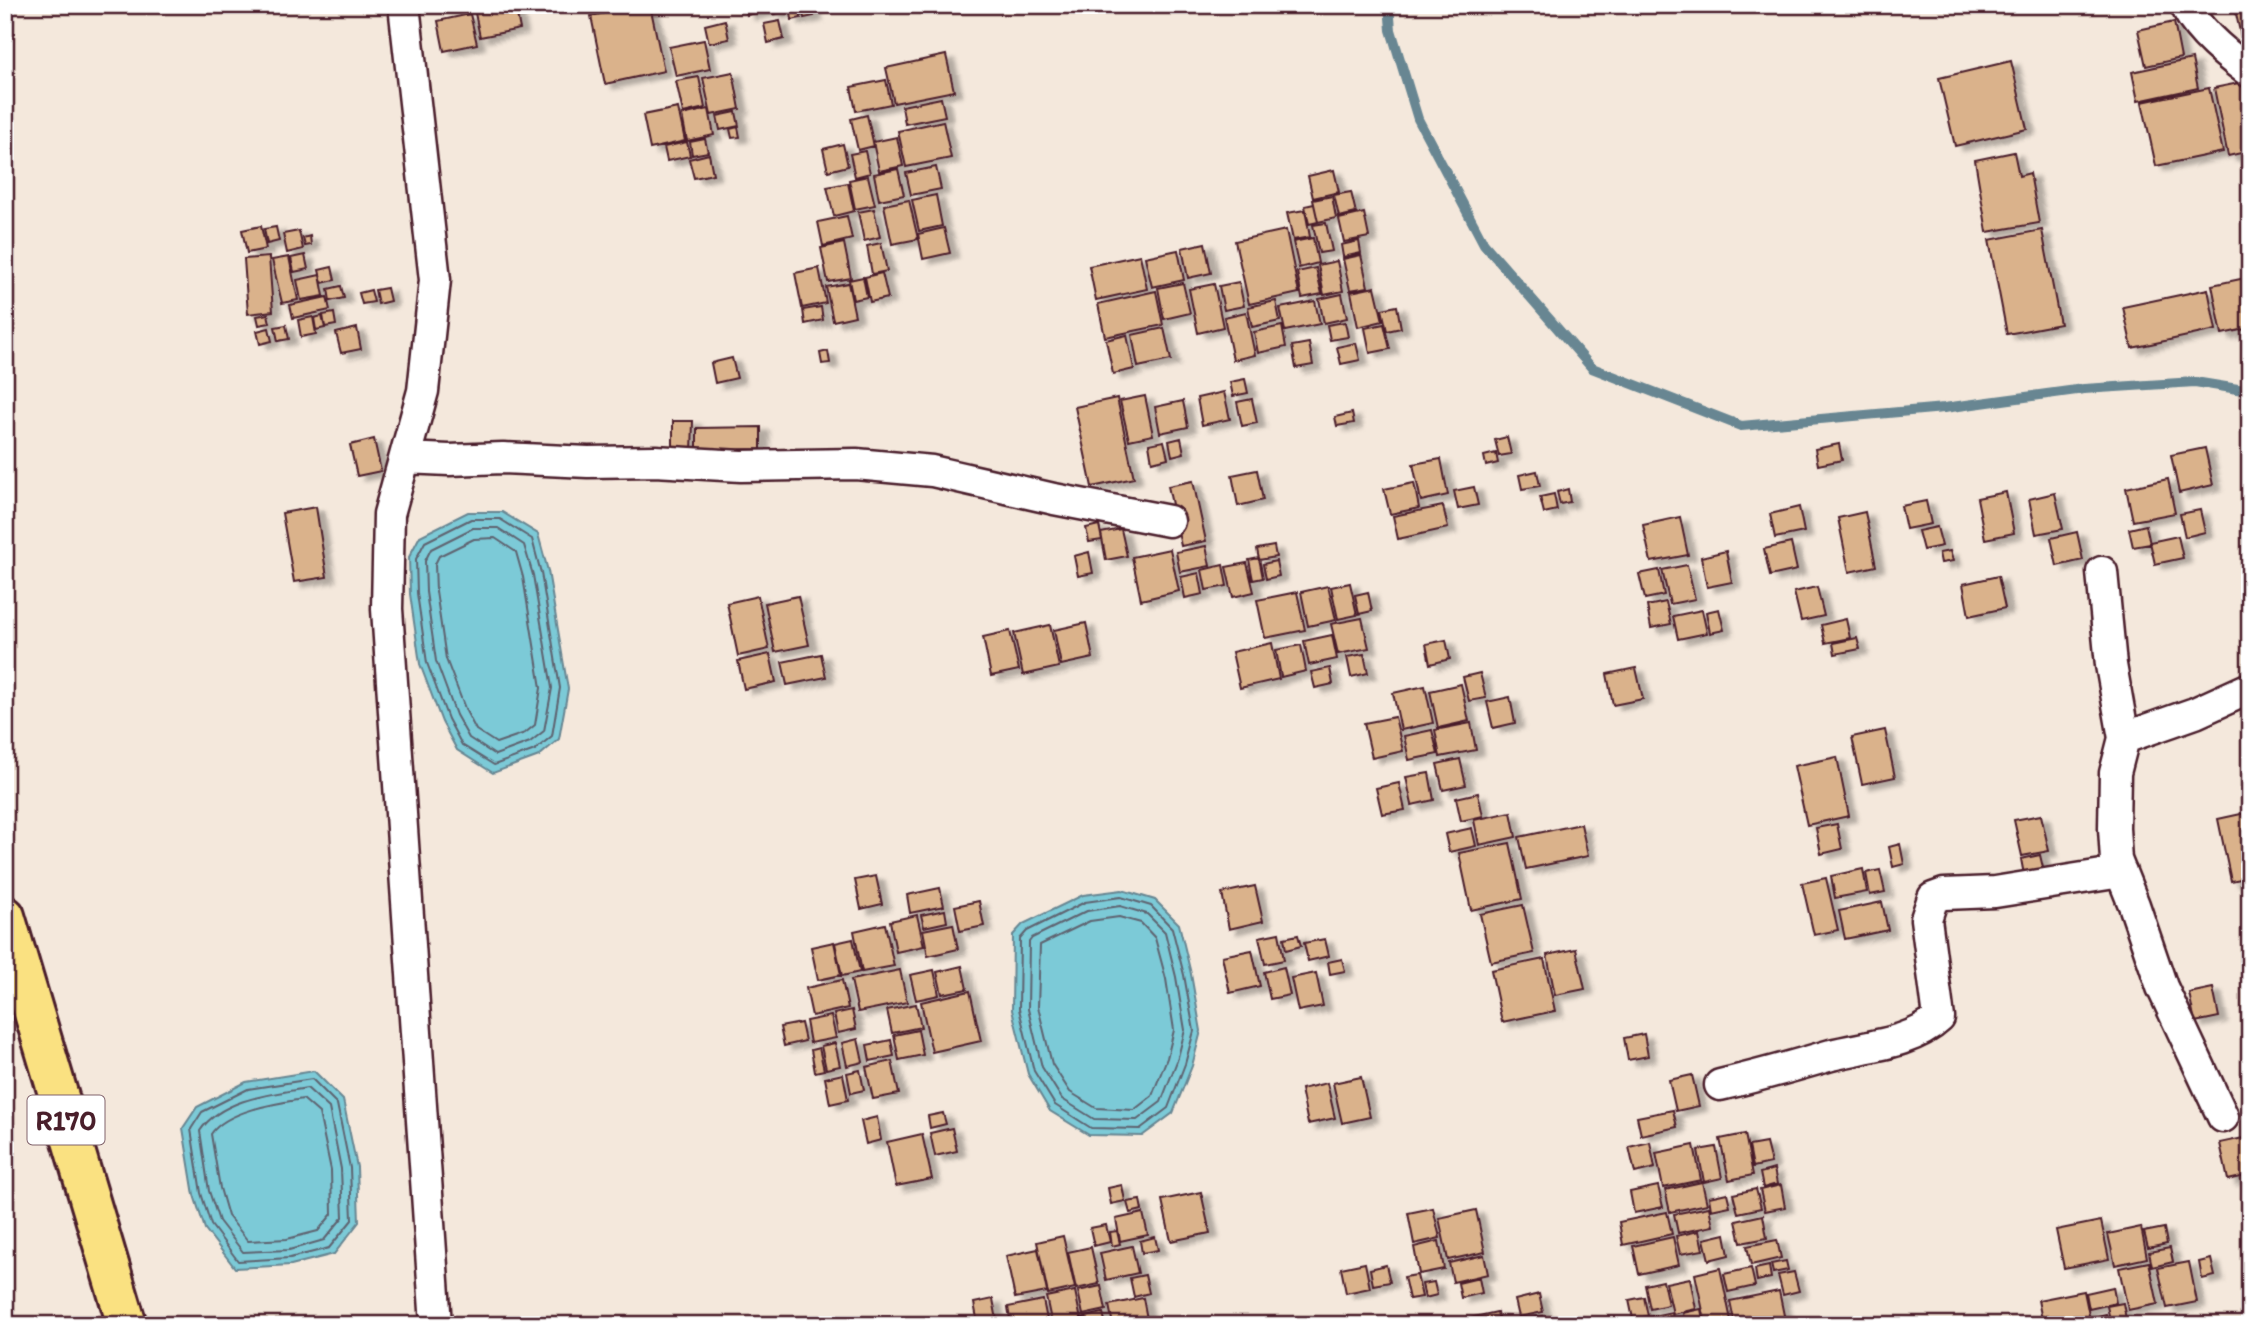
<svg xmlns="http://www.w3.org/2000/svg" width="2255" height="1330" font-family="Itim,sans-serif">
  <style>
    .water { fill: #7bcad7; stroke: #678692; stroke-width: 2 }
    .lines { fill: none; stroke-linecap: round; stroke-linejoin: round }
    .shore { stroke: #5e6370; stroke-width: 2 }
    .stream { stroke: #678692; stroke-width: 10 }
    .building { fill: #dab28b; stroke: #4a1f2b; stroke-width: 2; filter: url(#shadow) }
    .minor-casing { stroke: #4a1f2b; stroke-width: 35 }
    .primary-casing { stroke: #4a1f2b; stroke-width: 44 }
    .minor { stroke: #fff; stroke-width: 30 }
    .primary { stroke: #fae181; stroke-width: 38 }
    .labels { text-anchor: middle; stroke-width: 6; stroke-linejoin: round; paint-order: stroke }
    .shield { fill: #fff; stroke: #80626b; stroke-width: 2 }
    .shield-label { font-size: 28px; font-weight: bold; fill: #4a1f2b }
  </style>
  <defs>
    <filter id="shadow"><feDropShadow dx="8" dy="4.5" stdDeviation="2" flood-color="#0004"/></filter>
  </defs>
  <rect width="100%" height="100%" fill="#f4e8dc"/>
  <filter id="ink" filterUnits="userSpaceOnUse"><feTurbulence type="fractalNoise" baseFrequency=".0143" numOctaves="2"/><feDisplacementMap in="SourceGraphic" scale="14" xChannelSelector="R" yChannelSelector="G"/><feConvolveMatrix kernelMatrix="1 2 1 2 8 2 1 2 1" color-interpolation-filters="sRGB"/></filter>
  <g filter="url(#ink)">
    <path class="water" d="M468 512H502L538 534 548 571 568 689 559 739 539 756 493 773 457 750 442 722 420 664 410 594 409 557 420 536Z
      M1122 890 1155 900 1179 924 1191 974 1201 1031 1192 1066 1173 1113 1142 1136 1089 1135 1050 1111 1028 1074 1012 1010 1013 935 1023 924 1083 895Z
      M314 1071 343 1100 357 1167 359 1222 334 1254 291 1265 235 1268 205 1229 194 1195 183 1128 197 1107 246 1082Z"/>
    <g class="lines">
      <path class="shore" d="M471 519H500L532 539 541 573 560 688 552 736 535 750 494 765 462 745 448 719 427 663 417 593 416 559 425 542Z
        M473 528H498L524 545 533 575 552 688 544 731 530 742 495 755 469 738 456 715 436 661 426 592 425 561 431 549Z
        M495 538 516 552 523 577 541 688 535 725 525 733 496 743 476 730 466 711 446 659 436 591 435 564 439 556 474 539Z
        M1121 897 1151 906 1172 928 1184 975 1194 1031 1185 1064 1168 1108 1140 1129 1091 1128 1055 1105 1034 1071 1019 1009 1020 939 1027 931 1085 902Z
        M1120 906 1147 914 1165 932 1176 977 1185 1030 1177 1061 1161 1102 1137 1120 1094 1119 1062 1099 1042 1067 1028 1009 1029 942 1032 938 1087 911Z
        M1119 917 1141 923 1155 938 1166 979 1174 1030 1167 1058 1152 1096 1134 1110 1096 1108 1070 1092 1052 1064 1038 1007 1040 945 1090 921Z
        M312 1079 337 1104 350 1168 352 1220 329 1248 290 1258 238 1261 211 1225 201 1193 191 1129 202 1112 248 1089Z
        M307 1088 329 1108 341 1169 343 1217 324 1240 289 1250 243 1252 219 1221 209 1191 200 1131C221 1099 271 1094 307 1088Z
        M303 1099 319 1113 331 1170 332 1214 318 1231 287 1239 248 1241 228 1216 220 1188 211 1134C226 1111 277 1103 303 1099Z"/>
      <path class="stream" d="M1389 5 1391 30 1418 119 1484 244 1592 368 1741 426 1944 408 2084 389 2195 382 2250 391"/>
    </g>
    <path class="building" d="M510 5H515L520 29 480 37 475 13Z
      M641 5H650L664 71 605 84 591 16Z
      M745 5H769L770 10 747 15Z
      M772 5H798V9L774 14Z
      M812 5 814 16 804 18 801 7Z
      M2234 5H2250V40L2242 41Z
      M800 11 801 18 792 20 791 13Z
      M470 14 477 44 444 51 438 21Z
      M725 20 729 39 709 43 705 25Z
      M780 21 784 39 768 43 764 24Z
      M2174 22 2181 58 2146 66 2138 30Z
      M704 40 710 69 676 76 669 47Z
      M946 55 954 91 894 103 886 68Z
      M2192 59 2198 88 2138 101 2132 72Z
      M2011 61 2027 129 1955 146 1939 78Z
      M733 72 740 109 711 115 703 78Z
      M699 77 705 108 683 113 676 81Z
      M886 80 891 104 856 111 851 87Z
      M2244 82 2250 107V151L2228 156 2214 88Z
      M2209 88 2223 152 2156 166 2142 102Z
      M941 98 945 116 905 124 902 106Z
      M678 108 685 141 650 149 643 115Z
      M709 109 714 135 687 141 682 115Z
      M736 112 739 126 720 130 717 116Z
      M867 115 874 146 858 150 851 119Z
      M943 121 951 158 906 167 898 131Z
      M738 127 740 137 732 138 730 129Z
      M897 137 903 166 879 171 873 142Z
      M705 139 708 152 692 155 690 142Z
      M687 142 690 156 667 161 664 147Z
      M843 144 848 166 828 171 823 149Z
      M865 151 870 173 855 177 850 154Z
      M2014 152 2019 176 2030 173 2039 223 1987 232 1975 160Z
      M709 154 713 174 694 178 689 159Z
      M936 167 941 189 911 195 906 173Z
      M898 169 904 195 879 200 874 174Z
      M1334 170 1339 192 1313 198 1308 176Z
      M868 176 875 205 855 209 849 180Z
      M848 183 854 211 834 216 827 187Z
      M1351 192 1356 213 1339 217 1334 195Z
      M936 195 942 226 919 231 912 200Z
      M1332 196 1336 218 1318 222 1313 200Z
      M909 200 918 239 892 244 884 205Z
      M1314 204 1318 222 1309 224 1305 206Z
      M874 209 880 237 864 241 858 212Z
      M1305 210 1310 237 1293 240 1287 213Z
      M1364 213 1369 237 1344 242 1339 219Z
      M847 216 852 239 823 246 818 222Z
      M1326 223 1332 251 1319 253 1313 225Z
      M261 226 266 249 247 253 242 230Z
      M276 227 279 241 267 244 264 229Z
      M944 228 950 253 923 259 918 234Z
      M1286 230 1299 293 1249 304 1235 241Z
      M2042 230 2060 324 2007 334 1989 240Z
      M299 231 303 249 287 253 283 234Z
      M310 236 311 245 305 246 303 238Z
      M1313 238 1318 263 1299 268 1293 242Z
      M1359 241 1361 253 1343 257 1341 245Z
      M844 243 851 278 828 282 821 248Z
      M881 243 887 271 872 274 867 246Z
      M1205 243 1211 273 1188 278 1182 248Z
      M1178 250 1184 280 1152 287 1145 257Z
      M305 255 308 269 294 272 291 258Z
      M1140 255 1147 289 1096 300 1089 266Z
      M1361 255 1368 287 1350 290 1343 259Z
      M269 257 273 311 248 314 244 259Z
      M289 257 298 300 282 303 272 260Z
      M1337 261 1343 291 1324 295 1318 265Z
      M332 267 335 280 322 283 319 270Z
      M819 268 826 303 802 308 795 273Z
      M1316 268 1322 294 1302 298 1297 272Z
      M882 273 888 298 870 302 865 277Z
      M320 275 324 296 301 300 297 280Z
      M863 277 867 297 853 300 849 280Z
      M2250 277V328L2222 334 2212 285Z
      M1239 282 1244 306 1224 310 1219 286Z
      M848 283 855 316 833 321 826 287Z
      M1183 283 1190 313 1164 319 1158 288Z
      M1214 284 1223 327 1198 333 1189 289Z
      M341 286 344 298 330 301 328 289Z
      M1375 287 1383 321 1358 327 1351 292Z
      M387 288 390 301 378 304 375 290Z
      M2208 289 2216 330 2132 348 2123 307Z
      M371 290 374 302 362 304 359 293Z
      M1156 291 1163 325 1105 337 1098 304Z
      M1342 294 1347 318 1324 323 1319 299Z
      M327 297 330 310 293 318 290 305Z
      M1276 301 1280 321 1252 327 1248 307Z
      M1315 301 1320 324 1285 331 1280 308Z
      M1397 306 1401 328 1387 331 1382 309Z
      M821 307 823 320 805 324 803 310Z
      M1246 312 1255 355 1233 360 1224 317Z
      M334 313 336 325 325 327 323 315Z
      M268 314 270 323 259 325 257 316Z
      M322 316 325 328 316 330 314 318Z
      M313 317 316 334 301 337 298 320Z
      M1345 322 1348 337 1330 340 1327 325Z
      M1384 324 1390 349 1370 353 1365 328Z
      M286 325 289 339 278 341 275 327Z
      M1282 326 1286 347 1258 353 1254 332Z
      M269 328 272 341 260 344 257 331Z
      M357 328 361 349 341 353 336 333Z
      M1164 328 1171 360 1138 367 1132 335Z
      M1127 335 1134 369 1113 374 1106 340Z
      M1309 343 1313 365 1296 368 1292 346Z
      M1356 343 1360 360 1341 364 1337 347Z
      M828 351 830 363 822 364 820 353Z
      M732 358 737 378 715 383 711 363Z
      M1245 379 1248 393 1233 396 1230 382Z
      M1224 392 1230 419 1202 425 1197 398Z
      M1145 396 1153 435 1129 440 1120 401Z
      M1117 398 1134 478 1092 487 1075 407Z
      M1252 399 1257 423 1242 426 1237 402Z
      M1183 401 1188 427 1160 433 1155 407Z
      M1352 413 1354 423 1337 426 1335 417Z
      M673 421H693L692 453 673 452Z
      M761 427V449L697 450V428Z
      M1507 437 1511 454 1499 456 1495 440Z
      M1181 438 1184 453 1172 456 1169 441Z
      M374 439 381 471 357 476 350 445Z
      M1164 441 1168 458 1152 462 1149 444Z
      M1839 444 1842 460 1818 465 1815 449Z
      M2205 448 2213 485 2179 493 2171 455Z
      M1496 453 1498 463 1486 466 1484 456Z
      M1441 459 1448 495 1421 501 1413 464Z
      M1257 470 1263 500 1238 506 1232 475Z
      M1537 471 1540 486 1522 489 1519 475Z
      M2168 479 2175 513 2133 521 2126 488Z
      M1193 481 1206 541 1181 546 1168 486Z
      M1414 483 1419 508 1390 514 1384 489Z
      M1474 487 1478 505 1458 509 1454 491Z
      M1568 489 1570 502 1560 504 1557 492Z
      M2006 492 2014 533 1985 539 1977 498Z
      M2055 493 2063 529 2036 534 2029 499Z
      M1554 494 1557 510 1544 513 1540 497Z
      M1926 501 1931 524 1906 529 1901 506Z
      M1443 506 1448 528 1398 539 1393 516Z
      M316 507 327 577 294 582 282 513Z
      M1799 507 1804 532 1775 538 1770 514Z
      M2200 510 2205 532 2185 537 2180 514Z
      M1865 512 1876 566 1849 572 1838 518Z
      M1680 517 1688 555 1651 562 1643 525Z
      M1099 525 1102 540 1089 542 1086 528Z
      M2146 525 2150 544 2133 547 2129 529Z
      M1937 527 1942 546 1923 550 1918 531Z
      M1121 529 1127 556 1106 560 1101 533Z
      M2077 532 2083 560 2057 566 2051 538Z
      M2178 536 2183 558 2155 564 2150 542Z
      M1791 543 1797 570 1770 576 1764 549Z
      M1206 546 1210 566 1180 572 1176 552Z
      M1274 546 1276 557 1259 560 1257 549Z
      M1170 549 1179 591 1141 600 1132 557Z
      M1726 551 1732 582 1707 587 1701 557Z
      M1950 551 1953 561 1941 563 1939 553Z
      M1089 552 1093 573 1078 576 1074 556Z
      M1259 558 1263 578 1253 580 1249 560Z
      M1276 561 1279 576 1266 579 1263 564Z
      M1247 563 1254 592 1233 597 1226 567Z
      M1223 565 1227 586 1206 590 1202 570Z
      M1687 565 1695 599 1670 604 1662 570Z
      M1659 570 1664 595 1645 599 1639 574Z
      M1199 573 1203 594 1185 598 1181 577Z
      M1998 576 2005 608 1969 616 1963 584Z
      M1350 583 1357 615 1338 619 1331 587Z
      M1328 586 1336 620 1308 626 1301 592Z
      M1817 587 1824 616 1801 621 1794 592Z
      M1297 592 1305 630 1265 638 1257 600Z
      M1368 592 1372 611 1359 614 1355 595Z
      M758 596 769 649 738 656 727 603Z
      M798 596 809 645 775 652 765 603Z
      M1666 602 1671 624 1651 628 1647 606Z
      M1719 609 1724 630 1710 633 1706 612Z
      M1702 610 1707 633 1678 639 1673 616Z
      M1362 618 1369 648 1338 654 1331 624Z
      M1846 619 1850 638 1825 643 1821 625Z
      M1086 623 1093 658 1061 665 1054 630Z
      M1050 625 1059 667 1023 675 1014 633Z
      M1010 631 1019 670 991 676 983 637Z
      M1332 635 1337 659 1309 665 1304 641Z
      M1857 638 1860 649 1835 654 1833 643Z
      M1446 640 1450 659 1430 664 1426 644Z
      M1272 643 1279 679 1240 688 1232 652Z
      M1301 645 1306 671 1281 677 1276 650Z
      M770 654 776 682 744 689 738 661Z
      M821 654 826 677 787 685 782 662Z
      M1364 654 1368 673 1351 677 1347 657Z
      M1330 668 1333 684 1315 688 1311 672Z
      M1636 668 1643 699 1613 705 1607 674Z
      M1480 673 1486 698 1469 701 1463 677Z
      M1461 684 1469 721 1438 728 1430 691Z
      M1425 686 1433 723 1401 730 1393 693Z
      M1510 697 1515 723 1493 728 1487 702Z
      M1395 717 1403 751 1372 758 1364 723Z
      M1471 723 1476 750 1440 757 1435 730Z
      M1432 730 1438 754 1409 760 1404 736Z
      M1885 730 1895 777 1862 784 1852 737Z
      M1837 757 1849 816 1807 825 1794 766Z
      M1460 759 1466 785 1443 790 1437 764Z
      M1429 773 1434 800 1412 805 1406 777Z
      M1399 783 1405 810 1382 814 1376 788Z
      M1478 793 1483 816 1461 821 1456 798Z
      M1511 812 1516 837 1479 845 1474 820Z
      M2250 812V877L2231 881 2218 819Z
      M2041 815 2049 851 2022 856 2014 820Z
      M1581 824 1588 856 1526 869 1519 837Z
      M1837 824 1842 849 1821 854 1816 828Z
      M1472 828 1476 846 1449 852 1445 834Z
      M1510 843 1522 899 1471 910 1459 853Z
      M1900 844 1904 864 1893 867 1889 847Z
      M2040 855 2045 876 2025 880 2021 859Z
      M1863 869 1867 892 1835 898 1831 876Z
      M1880 870 1885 892 1870 895 1866 873Z
      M876 876 882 904 861 909 855 880Z
      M1826 878 1838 930 1814 935 1802 883Z
      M1255 886 1263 921 1229 929 1222 893Z
      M940 888 944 906 910 913 907 895Z
      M979 901 984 926 960 931 955 906Z
      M1882 902 1888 930 1845 939 1839 911Z
      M1523 905 1534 953 1491 962 1480 914Z
      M945 910 947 922 924 927 921 915Z
      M917 915 924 946 896 952 890 921Z
      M885 924 894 966 862 972 854 931Z
      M953 924 958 949 928 956 923 930Z
      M1279 933 1284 960 1265 964 1259 937Z
      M1298 935 1301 946 1286 950 1284 938Z
      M853 939 860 972 842 976 835 943Z
      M1325 939 1329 956 1308 961 1304 943Z
      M834 942 841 975 818 980 811 947Z
      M1576 949 1585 989 1555 995 1547 955Z
      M1252 950 1260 986 1230 993 1222 956Z
      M1342 959 1345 971 1330 974 1328 962Z
      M1544 959 1555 1011 1502 1022 1491 970Z
      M962 966 967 989 942 994 937 972Z
      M1284 967 1290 995 1270 999 1264 972Z
      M900 970 907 1002 858 1012 851 980Z
      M934 970 939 995 916 1000 910 975Z
      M1316 973 1323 1006 1298 1011 1291 978Z
      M842 980 848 1008 812 1016 806 988Z
      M2213 988 2219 1017 2195 1022 2189 993Z
      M970 991 981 1041 932 1052 921 1002Z
      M916 1004 921 1027 892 1033 887 1010Z
      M852 1010 856 1029 838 1033 834 1014Z
      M831 1016 836 1038 810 1043 806 1021Z
      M801 1023 805 1041 784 1046 780 1027Z
      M918 1030 923 1055 899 1060 894 1035Z
      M1644 1034 1648 1056 1628 1060 1624 1038Z
      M858 1039 863 1062 847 1066 842 1043Z
      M891 1040 894 1056 870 1061 867 1045Z
      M835 1043 840 1066 826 1069 821 1046Z
      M819 1048 824 1070 815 1072 811 1050Z
      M892 1061 899 1094 873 1099 866 1067Z
      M860 1070 864 1090 851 1093 847 1073Z
      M843 1074 848 1100 830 1104 825 1078Z
      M1692 1075 1699 1106 1676 1111 1669 1080Z
      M1361 1077 1370 1117 1342 1123 1333 1083Z
      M1327 1083 1335 1118 1308 1124 1301 1089Z
      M1673 1110 1677 1127 1641 1135 1637 1117Z
      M943 1113 946 1124 930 1128 928 1116Z
      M877 1117 881 1140 866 1144 861 1121Z
      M952 1128 957 1151 935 1156 930 1133Z
      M922 1134 932 1179 896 1186 887 1142Z
      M1745 1134 1753 1175 1729 1180 1720 1139Z
      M2248 1137 2250 1175 2228 1180 2220 1143Z
      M1650 1142 1655 1168 1635 1173 1629 1147Z
      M1766 1143 1771 1163 1753 1167 1749 1146Z
      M1694 1145 1701 1180 1663 1188 1656 1153Z
      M1716 1147 1722 1178 1704 1182 1698 1150Z
      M1774 1169 1777 1184 1763 1188 1760 1173Z
      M1702 1182 1707 1204 1670 1212 1665 1190Z
      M1122 1185 1125 1201 1111 1204 1108 1188Z
      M1781 1185 1785 1207 1765 1211 1760 1190Z
      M1658 1186 1663 1207 1634 1213 1630 1192Z
      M1756 1189 1761 1208 1738 1213 1733 1194Z
      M1201 1192 1210 1233 1171 1241 1162 1200Z
      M1727 1193 1730 1206 1711 1210 1709 1197Z
      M1140 1200 1142 1210 1130 1213 1127 1202Z
      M1709 1207 1713 1226 1678 1233 1674 1214Z
      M1433 1208 1440 1238 1414 1244 1408 1213Z
      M1476 1210 1485 1252 1448 1260 1439 1218Z
      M1667 1212 1672 1234 1623 1245 1619 1222Z
      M1143 1213 1148 1235 1120 1241 1116 1219Z
      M1763 1215 1767 1238 1741 1243 1736 1221Z
      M2101 1221 2109 1259 2064 1268 2056 1230Z
      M1106 1225 1110 1242 1094 1246 1090 1228Z
      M2141 1227 2147 1258 2115 1265 2108 1234Z
      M2164 1228 2167 1244 2148 1248 2144 1232Z
      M1117 1231 1120 1244 1112 1246 1110 1232Z
      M1699 1231 1703 1250 1680 1254 1676 1236Z
      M1725 1234 1729 1255 1709 1260 1704 1239Z
      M1063 1236 1075 1288 1048 1294 1037 1242Z
      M1155 1237 1158 1250 1142 1253 1140 1241Z
      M1673 1237 1679 1265 1639 1274 1633 1246Z
      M1777 1240 1781 1258 1751 1265 1747 1246Z
      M1439 1241 1444 1269 1419 1274 1414 1247Z
      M1132 1246 1138 1273 1106 1280 1100 1253Z
      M1091 1247 1099 1284 1076 1289 1068 1252Z
      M2170 1248 2173 1262 2152 1267 2149 1252Z
      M1038 1249 1047 1292 1015 1298 1006 1256Z
      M1484 1255 1488 1274 1453 1282 1449 1263Z
      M2211 1259 2215 1276 2202 1279 2199 1262Z
      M1786 1261 1788 1270 1773 1273 1771 1264Z
      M2149 1262 2158 1304 2128 1310 2119 1268Z
      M2189 1262 2197 1302 2167 1308 2158 1268Z
      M1365 1263 1370 1288 1346 1293 1341 1268Z
      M1386 1265 1390 1282 1373 1285 1370 1269Z
      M1769 1266 1771 1278 1757 1281 1755 1269Z
      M1720 1268 1732 1325H1706L1695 1274Z
      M1751 1268 1755 1286 1728 1292 1724 1274Z
      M1794 1272 1799 1291 1783 1295 1778 1275Z
      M1145 1275 1149 1293 1134 1297 1130 1278Z
      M1417 1275 1422 1297 1409 1299 1404 1277Z
      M1479 1278 1482 1293 1461 1298 1458 1283Z
      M1690 1278 1696 1309 1673 1314 1666 1283Z
      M1663 1281 1668 1305 1650 1309 1645 1285Z
      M1434 1282 1437 1295 1425 1298 1422 1284Z
      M1101 1286 1106 1310 1083 1315 1078 1291Z
      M2113 1287 2116 1303 2089 1309 2086 1293Z
      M1075 1291 1082 1325H1052L1046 1297Z
      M1779 1291 1786 1325H1735L1730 1301Z
      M2084 1291 2090 1320 2069 1325H2043L2038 1300Z
      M1539 1294 1543 1312 1519 1317 1515 1300Z
      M1644 1297 1648 1316 1633 1319 1629 1300Z
      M1143 1298 1147 1319 1113 1325 1109 1305Z
      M993 1299 997 1320 978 1324 974 1303Z
      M1043 1300 1048 1325H1011L1008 1307Z
      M2123 1303 2127 1325H2111L2107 1306Z
      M1701 1309 1704 1325H1685L1683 1313Z
      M1497 1312 1500 1325H1457L1456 1321Z
      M1672 1312 1674 1325H1644L1643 1318Z
      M1103 1313 1106 1325H1084L1082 1318Z
      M2106 1314 2109 1325H2095L2093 1317Z
      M1543 1316 1545 1325H1520L1519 1321Z"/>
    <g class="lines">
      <g class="minor-casing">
        <path id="minor" d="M404 5 435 280 423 391 389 514 387 609 436 1325
          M2186 5C2195 30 2228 56 2250 72
          M405 458 449 460 503 458 588 462 655 461 741 466 856 464 932 471 1054 499 1169 521
          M2102 572 2111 665 2124 738 2115 773 2114 828 2116 860 2134 905 2162 987 2223 1117
          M2124 738 2195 713 2250 688
          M1720 1085C1758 1076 1794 1066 1831 1055 1866 1046 1911 1044 1939 1018L1926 919 1933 898 1944 894 1995 892 2121 872"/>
      </g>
      <g class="primary-casing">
        <path id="primary" d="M5 916 127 1325"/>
      </g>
      <use href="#minor" class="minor"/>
      <use href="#primary" class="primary"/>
    </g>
  </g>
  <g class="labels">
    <rect class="shield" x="27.5" y="1095.5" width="77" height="49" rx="5"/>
    <g class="shield-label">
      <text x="66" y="1130">R170</text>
    </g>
  </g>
  <rect width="2255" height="1330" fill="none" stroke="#fff" stroke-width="28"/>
  <rect x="14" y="14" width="2227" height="1302" fill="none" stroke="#4a1f2b" stroke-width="2.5" filter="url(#ink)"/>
</svg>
